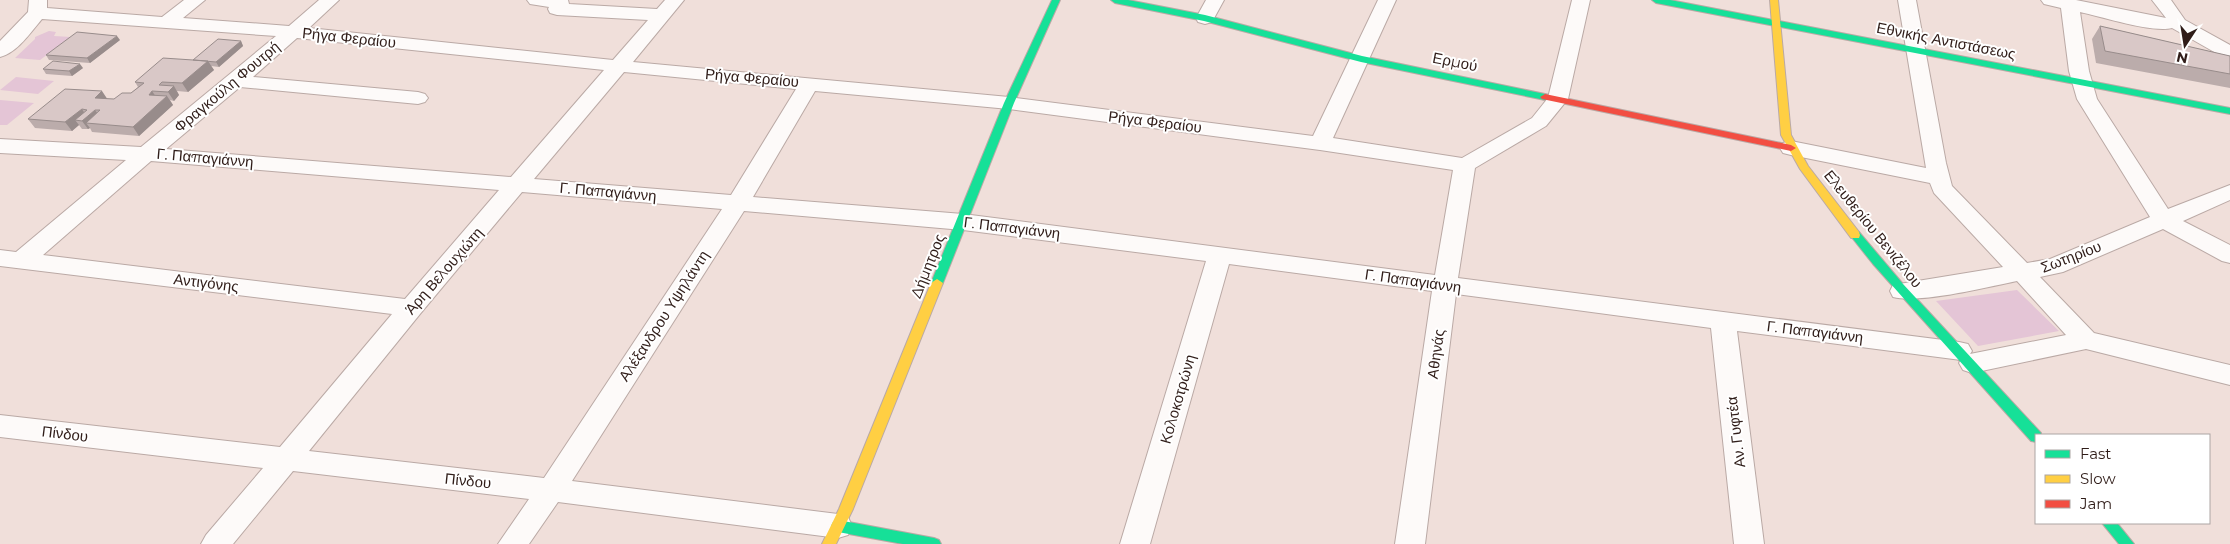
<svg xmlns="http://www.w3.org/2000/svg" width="2230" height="544" font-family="Montserrat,sans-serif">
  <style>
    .green { fill: #e4c5d6 }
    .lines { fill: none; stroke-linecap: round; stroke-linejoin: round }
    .street-casing { stroke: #baa9a5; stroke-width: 2 }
    .fast-casing { stroke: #baa9a5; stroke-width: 2 }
    .slow-casing { stroke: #baa9a5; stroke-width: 2 }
    .jam-casing { stroke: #baa9a5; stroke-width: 2 }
    .street { fill: #fdfaf9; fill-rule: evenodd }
    .fast { fill: #16e098; fill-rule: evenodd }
    .slow { fill: #ffcf43; fill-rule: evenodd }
    .jam { fill: #f24e42; fill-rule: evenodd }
    .wall { fill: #bbacab }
    .shaded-wall { fill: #988c8b }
    .building { fill: #d9c8c7; stroke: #988c8b }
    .labels { text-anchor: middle; stroke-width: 4; stroke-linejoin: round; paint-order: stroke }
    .street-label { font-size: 15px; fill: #301d19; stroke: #fff }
  </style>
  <rect width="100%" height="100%" fill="#f0dfda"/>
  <path class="green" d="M49 31 56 32 54 36 71 37 40 60 15 58 35 39V37Z
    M16 77 54 81 38 94 0 90Z
    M0 100 34 103 7 125H0Z
    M2017 290 2059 331 1978 346 1936 301Z"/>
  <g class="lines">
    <g class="street-casing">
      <path id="street" d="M29 0H47V8L162 17 184 0H205L183 18 289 26 319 0H339L309 28 613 60 648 20 557 15 550 13 548 9 549 7 530 4 527 0H568L569 4 657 9 665 0H684L633 62 1009 97 1313 136 1378 0H1396L1333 138 1462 158 1532 118 1548 98 1572 0H1590L1568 99 1546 126 1475 168 1458 278 1959 342 1968 344 1972 351 1970 354 2066 335 2017 281C1988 287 1919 304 1893 297L1890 291 1893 285 2003 267 1934 193 1930 183 1791 155 1783 153 1780 148 1783 143 1791 141 1926 168 1898 0H1916L1946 163 1952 186 2027 263 2050 259 2150 217 2077 99 2069 71 2061 8 2044 4 2041 0H2076L2166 18 2152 0H2171L2185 20 2230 45V59L2223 57 2172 28C2152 33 2103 17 2080 12L2089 71 2097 99 2168 209 2230 185V200L2183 221 2230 245V263L2222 261 2163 229 2063 272 2040 277 2094 333 2230 365V385L2086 349 1972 373 1963 370 1959 363 1961 360 1737 331 1764 544H1734L1711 328 1456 294 1425 544H1395L1432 291 1229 264 1150 544H1120L1206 261 963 230 744 211 572 481 838 514 848 517 852 526 848 535 838 538 558 502 529 544H498L529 499 293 471 233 544H201L206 535 263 468 0 437V415L280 447 392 314 0 266V250L16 252 126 160 0 153V139L141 147 276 36 42 19C31 32 17 53 0 57V41L28 12ZM297 38 604 70 511 177 166 149 240 87 418 104 425 102 428 98 425 94 418 92 253 77ZM624 72 796 89 731 195 534 179ZM815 91 1009 109 1320 150 1453 170 1435 275 963 214 753 197ZM151 161 499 190 405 299 43 255ZM522 192 722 209 544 478 309 451 420 314Z
        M1206 0H1224L1212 22 1205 24 1198 22 1196 18Z"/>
    </g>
    <g class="fast-casing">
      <path id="fast" d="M1052 0H1060L1014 103 943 283 941 286H933L931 283 1004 103Z
        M1111 0H1128L1205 15 1362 56 1545 94 1550 97 1545 100 1361 62 1204 21 1115 3Z
        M1652 0H1670L2230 108V114L1656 3Z
        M1855 231 1859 232 1903 284 2041 433V435H2036V442L2031 441 1873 264 1850 235Z
        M838 520 934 538 939 540 941 544H903L838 532 833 530 831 526 833 522Z
        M2102 523H2117L2134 544H2119Z"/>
    </g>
    <g class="slow-casing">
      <path id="slow" d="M1770 0H1778L1791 135 1808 166 1859 232 1860 235 1859 238H1851L1800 169 1781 135Z
        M937 279 943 283 853 509 836 544H822L839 509 931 283Z"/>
    </g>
    <g class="jam-casing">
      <path id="jam" d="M1545 94 1791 145 1796 148 1791 151 1542 99 1540 97Z"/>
    </g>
    <use href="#street" class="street"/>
    <use href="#fast" class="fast"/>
    <use href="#slow" class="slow"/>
    <use href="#jam" class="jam"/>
  </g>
  <path class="wall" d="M2100 26 2230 56V88L2096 63 2092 39Z
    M120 40 90 63 49 60 46 55Z
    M241 41 243 46 219 67 211 66 214 70 188 92 177 91 179 95 174 101 170 100 173 105 139 136 92 132 90 128 88 129H82L79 125 72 131 35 128 28 119 108 99H114L131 93 138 87 135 82 193 60Z
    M83 68 72 76 46 74 43 69Z"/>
  <path class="shaded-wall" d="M117 36 120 40 90 63 87 58Z
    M241 41 243 46 219 67 216 62Z
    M208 61 214 70 188 92 182 83Z
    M80 64 83 68 72 76 69 71Z
    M174 86 179 95 174 101 168 92Z
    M102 91 108 100 95 98Z
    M152 91 158 100 149 95Z
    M167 96 173 105 139 136 133 127Z
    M82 109 87 117 95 110 101 118 86 123 90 128 88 129 82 121 75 120 79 125 72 131 65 122Z"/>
  <path class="building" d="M2100 26 2230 56V74L2105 51Z
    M77 32 117 36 87 58 46 55Z
    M218 39 241 41 216 62 193 60Z
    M163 58 208 61 182 83 162 82 159 85 174 86 168 92 152 91 149 95 167 96 133 127 86 123 100 110H95L82 121 75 120 87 110 82 109 65 122 28 119 65 89 102 91 95 98 114 99 122 93H131L144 83 135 82Z
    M53 61 80 64 69 71 43 69Z"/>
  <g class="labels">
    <g class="street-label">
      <text transform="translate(349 38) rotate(6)" y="5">Ρήγα Φεραίου</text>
      <text transform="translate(1946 41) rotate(11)" y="5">Εθνικής Αντιστάσεως</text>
      <text transform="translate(1455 62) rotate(11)" y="5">Ερμού</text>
      <text transform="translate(752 78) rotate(5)" y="5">Ρήγα Φεραίου</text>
      <text transform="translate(227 87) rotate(-40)" y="5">Φραγκούλη Φουτρή</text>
      <text transform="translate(1155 122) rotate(7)" y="5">Ρήγα Φεραίου</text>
      <text transform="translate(205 158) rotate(5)" y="5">Γ. Παπαγιάννη</text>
      <text transform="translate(608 192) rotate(5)" y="5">Γ. Παπαγιάννη</text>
      <text transform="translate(1012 228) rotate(7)" y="5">Γ. Παπαγιάννη</text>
      <text transform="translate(1873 229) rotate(51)" y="5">Ελευθερίου Βενιζέλου</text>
      <text transform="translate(2071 257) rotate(-21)" y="5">Σωτηρίου</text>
      <text transform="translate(928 266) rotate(-68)" y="5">Δήμητρος</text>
      <text transform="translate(444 271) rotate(-49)" y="5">Άρη Βελουχιώτη</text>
      <text transform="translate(1413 281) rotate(8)" y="5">Γ. Παπαγιάννη</text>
      <text transform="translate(206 283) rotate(7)" y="5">Αντιγόνης</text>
      <text transform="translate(664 316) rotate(-57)" y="5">Αλέξανδρου Υψηλάντη</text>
      <text transform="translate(1815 332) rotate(7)" y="5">Γ. Παπαγιάννη</text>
      <text transform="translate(1436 354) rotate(-82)" y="5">Αθηνάς</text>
      <text transform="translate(1178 399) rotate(-74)" y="5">Κολοκοτρώνη</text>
      <text transform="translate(1736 432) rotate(-97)" y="5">Αν. Γυφτέα</text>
      <text transform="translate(65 434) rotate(7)" y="5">Πίνδου</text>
      <text transform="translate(468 481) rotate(6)" y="5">Πίνδου</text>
    </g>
  </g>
  <rect x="2035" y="434" width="175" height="90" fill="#ffffff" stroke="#aca5a3"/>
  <rect x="2045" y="450" width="25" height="8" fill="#16e098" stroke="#aca5a3"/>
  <text x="2080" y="459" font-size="15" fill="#301d19">Fast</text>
  <rect x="2045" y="475" width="25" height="8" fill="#ffcf43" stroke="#aca5a3"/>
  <text x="2080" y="484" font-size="15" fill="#301d19">Slow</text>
  <rect x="2045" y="500" width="25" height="8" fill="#f24e42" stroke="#aca5a3"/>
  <text x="2080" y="509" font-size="15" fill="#301d19">Jam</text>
  <g transform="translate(2185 45) rotate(192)" stroke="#ffffff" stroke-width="4" paint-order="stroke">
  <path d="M0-4L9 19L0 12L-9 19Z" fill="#301d19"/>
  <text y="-8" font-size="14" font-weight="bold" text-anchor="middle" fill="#301d19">N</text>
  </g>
</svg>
